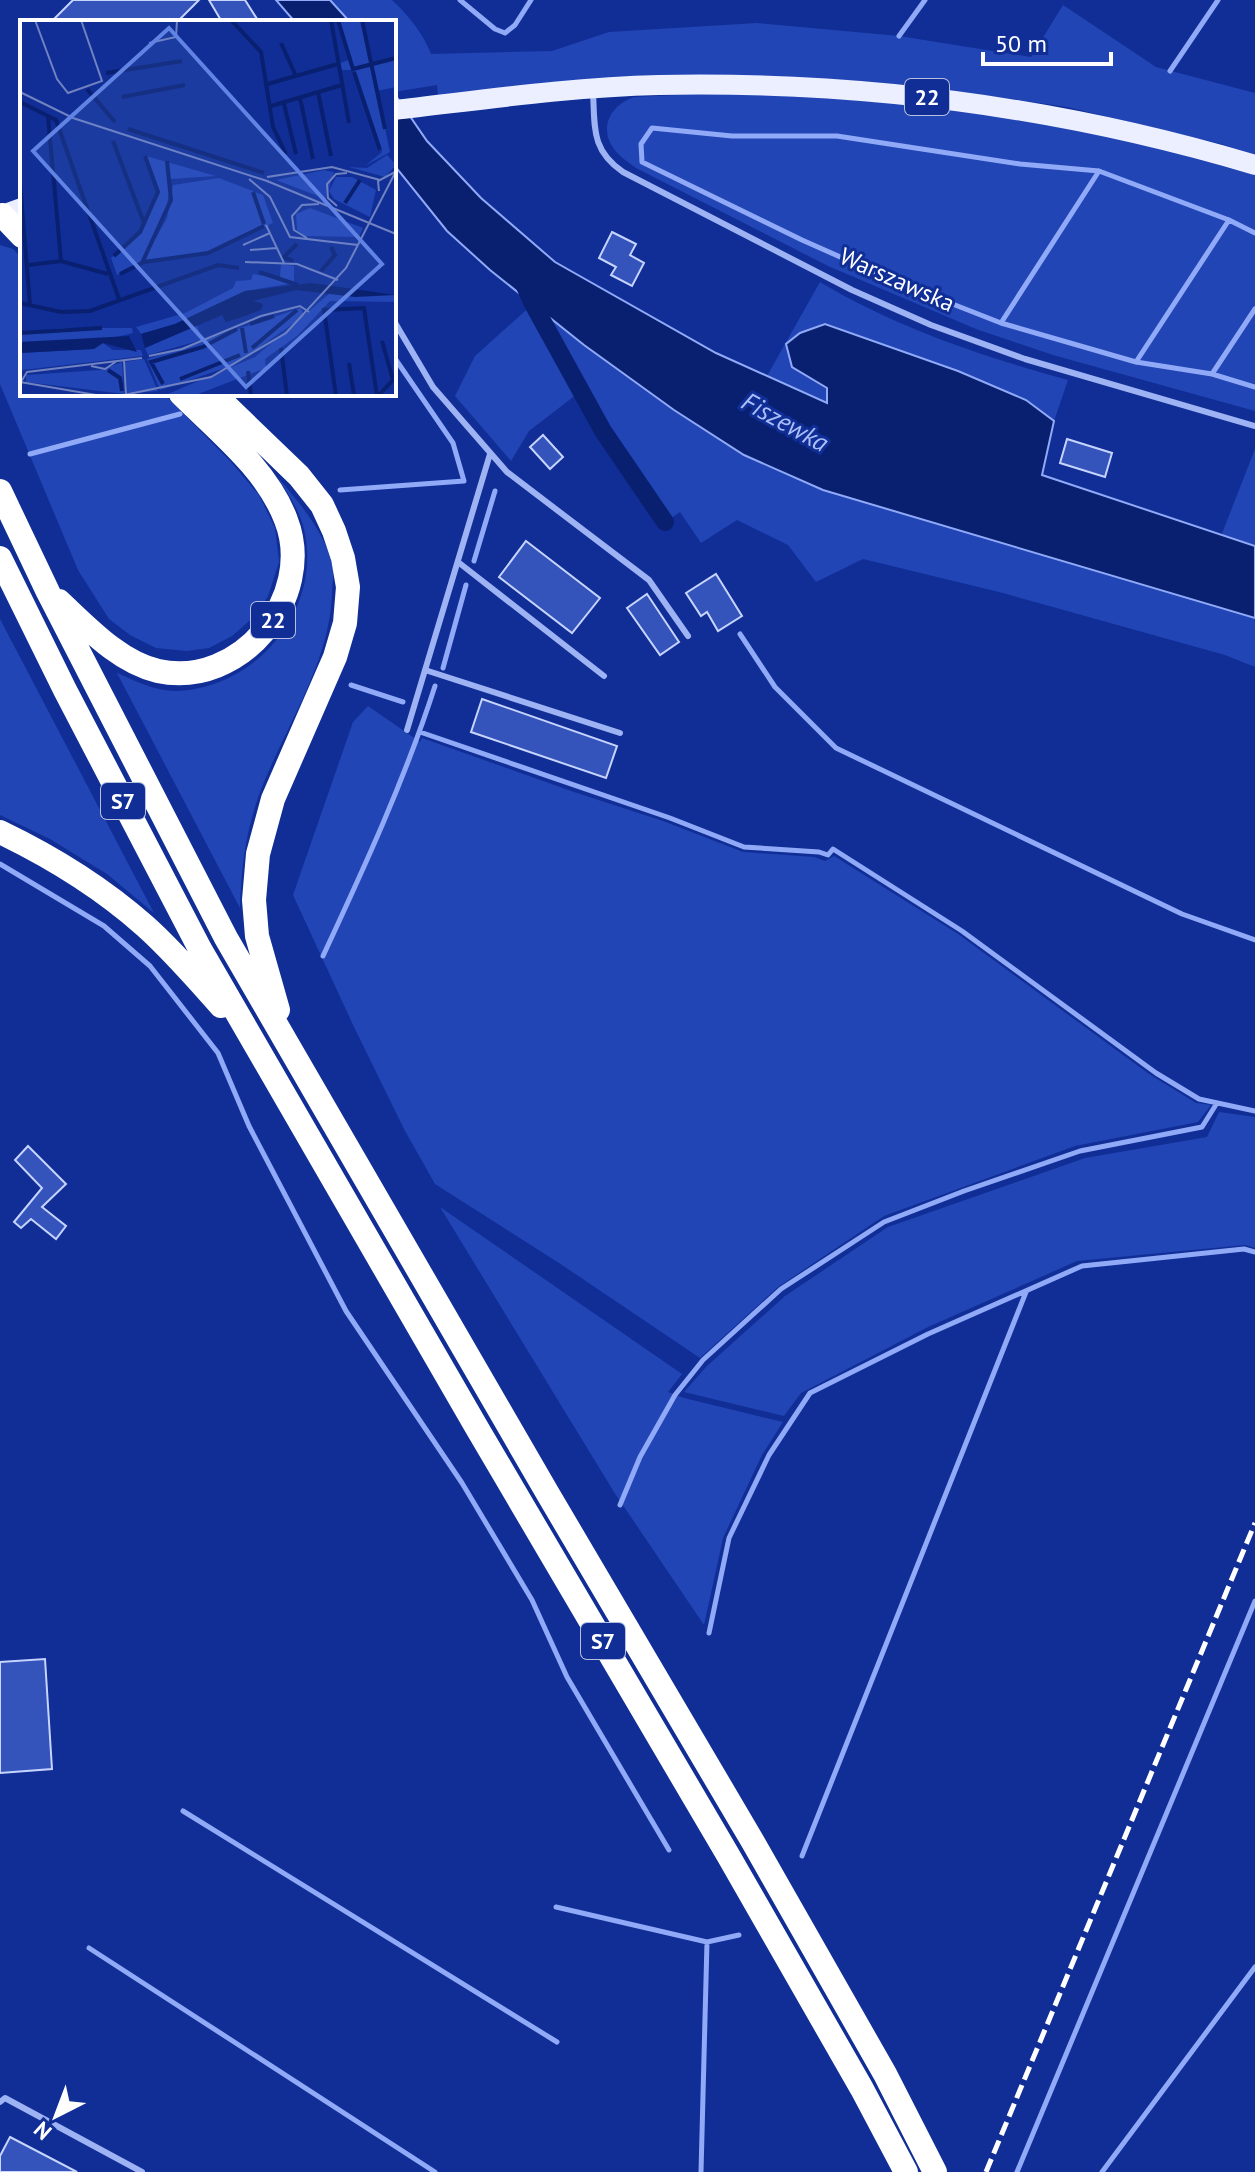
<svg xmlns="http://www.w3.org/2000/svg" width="1255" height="2172" font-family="'PT Sans',sans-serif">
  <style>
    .green { fill: #2245b5 }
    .water { fill: #092071; stroke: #90aaf8; stroke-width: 2 }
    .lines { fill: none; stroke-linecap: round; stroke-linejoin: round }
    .stream { stroke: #90aaf8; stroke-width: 5 }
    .canal { stroke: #092071; stroke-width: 18 }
    .building { fill: #3454bc; stroke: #c6d4fe; stroke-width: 2 }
    .service { stroke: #9eb3f4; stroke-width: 6 }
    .primary { stroke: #ebefff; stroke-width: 20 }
    .motorway { stroke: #fff; stroke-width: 24 }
    .rail { stroke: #fff; stroke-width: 5; stroke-dasharray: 14 6; stroke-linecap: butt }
    .labels { text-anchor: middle; stroke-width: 6; stroke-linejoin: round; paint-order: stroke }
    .shield { fill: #102e96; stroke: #b7c0e0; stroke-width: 2 }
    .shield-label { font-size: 22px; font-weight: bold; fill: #fff }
    .street-label { font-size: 24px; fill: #fff; stroke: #102e96 }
    .water-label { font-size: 26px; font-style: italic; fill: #aabefb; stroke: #102e96 }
    .inset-river { fill: none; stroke: #092071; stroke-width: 4 }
    .inset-road { fill: none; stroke: #7082c0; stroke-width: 2 }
    .view { fill: #6183e4; fill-opacity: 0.15; stroke: #6183e4; stroke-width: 4 }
    .inset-edge { fill: none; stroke: #fff; stroke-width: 4 }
  </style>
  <rect width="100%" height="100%" fill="#102e96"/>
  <path class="green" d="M330 0H392C408 15 423 33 431 54L552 51 609 32 757 23 899 36 1031 57 1063 5 1156 67 1255 93V155L1221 144 1067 107 918 86 861 81 787 77 438 97 437 85 394 92V22H350Z
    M718 93C832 98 947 104 1059 125 1125 138 1190 157 1255 175V411L1053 355 976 329 828 266 636 168C628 162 617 155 612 146 599 125 613 104 634 97Z
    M0 245 13 249 22 258V394H164L231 462 259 495 275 528 279 562 268 596 255 616 232 636 209 648 187 651 156 648 130 635 109 619 78 570 0 384Z
    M820 282C897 328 981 356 1068 380L1054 421 1026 400 958 371 792 367 827 388V403L767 376Z
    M533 304 584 345 674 410 744 455 823 490 1255 618V667L1225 655 1003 593 863 559 816 582 788 545 737 520 701 543 680 512 665 522 603 431 581 391 529 431 511 461 455 396 475 356Z
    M1255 449V546L1221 536Z
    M276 475C299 503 325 531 333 568 334 576 332 585 332 593 330 660 289 721 264 782 247 823 241 864 240 908L117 673C136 681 154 691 176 691 257 688 323 609 304 529 299 509 287 492 276 475Z
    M0 619 154 913 107 874 50 839 0 815Z
    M368 706 420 742 422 738 574 792 663 821 743 852 814 857 825 861 834 856 958 934 1149 1074 1196 1103 1211 1105 1198 1122 1075 1146 884 1216 778 1287 700 1358 559 1263 435 1184 405 1131 354 1027 293 895 353 722Z
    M1219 1112 1255 1117V1248L1245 1245 1077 1261 928 1327 801 1393 784 1416 684 1392 707 1366 785 1296 888 1227 1085 1158 1207 1137Z
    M440 1207 682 1374 668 1392 684 1398 783 1422 762 1455 723 1538 704 1625 614 1492Z"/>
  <path class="water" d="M276 0H330L350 22H295Z
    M394 93 427 141 481 198 555 262 716 353 827 403V388L792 367 786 344 800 333 825 324 958 371 1026 400 1054 421 1042 475 1255 546V618L823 490 744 455 674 410 584 345 490 270 447 231 394 165Z"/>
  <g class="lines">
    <path class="stream" d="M460 0 495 29 505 33 515 25 531 0
      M899 36 925 0
      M1170 71 1218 0
      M1255 233 1229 220 1099 171 1020 164 837 136H732L652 128 641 144 642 162 802 240 899 283 1001 323 1136 362 1212 374 1255 387
      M1001 323 1099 171
      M1136 362 1229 220
      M1212 374 1255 309
      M247 395 251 394
      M30 454 180 414
      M340 490 464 481 453 443 394 357
      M474 561 495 491
      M740 634 775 687 836 748 1182 914 1255 940
      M443 668 466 585
      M351 685 403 702
      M420 732 670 818 744 847 819 852 828 855 833 849 962 931 1156 1073 1199 1099 1255 1111
      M0 864 104 926 150 966 218 1053 249 1126 346 1311 462 1483 532 1600 567 1677 669 1850
      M323 956C364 868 405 779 435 686
      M620 1505 640 1457 675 1395 703 1360 781 1289 884 1222 964 1191 1080 1151 1202 1127 1217 1103
      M709 1633 729 1538 769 1455 810 1393 928 1334 1082 1266 1244 1249 1255 1252
      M183 1811 557 2042
      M802 1856 1026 1292
      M556 1907 707 1942 739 1935
      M89 1948 435 2172
      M701 2172 707 1942
      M1017 2172 1255 1601
      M1102 2172 1255 1967"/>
    <path class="canal" d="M524 284 533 304 603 431 665 522"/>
  </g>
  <path class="building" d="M73 0H199L177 22H51Z
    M209 0H245L259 22H222Z
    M612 232 636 244 630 255 644 263 632 286 611 275 616 267 599 258Z
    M543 435 563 457 550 469 530 447Z
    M1067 439 1112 453 1105 477 1060 463Z
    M526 541 600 598 572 633 499 577Z
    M716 574 742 616 718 631 707 612 701 616 686 593Z
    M647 594 679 642 660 655 627 608Z
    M482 699 617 746 606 778 471 732Z
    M28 1146 66 1184 42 1207 66 1226 56 1239 31 1219 21 1228 14 1222 42 1188 15 1160Z
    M45 1659 52 1769 0 1773V1662Z
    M10 2137 77 2172H0V2156Z"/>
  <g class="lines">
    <path class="service" d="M593 92C595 128 591 150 623 172L852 290 931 325 1025 359 1255 426
      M394 321 433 387 507 472 649 580 688 636
      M458 562 604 676
      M425 670 620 733
      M407 730 490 454
      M0 2102 5 2098 142 2172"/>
    <path class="primary" d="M394 110C482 100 570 87 659 85 861 81 1061 107 1255 165
      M0 216 22 208"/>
    <path class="motorway" d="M2 215 22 236
      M214 394 299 476 322 505 334 531 343 558 348 587 345 623 335 657 273 799 258 854 254 900 257 936 278 1010
      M0 491 48 592 226 938 548 1494 753 1842 885 2074 935 2172
      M0 558 65 690 200 949 477 1428 728 1855 862 2089 906 2172
      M59 601C87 627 119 662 158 671 240 689 316 597 286 520 267 469 218 431 181 394
      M0 832C52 857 101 887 145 926 172 950 197 979 221 1006"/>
    <path class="rail" d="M986 2172 1255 1523"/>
  </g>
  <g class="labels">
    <g class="shield">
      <rect x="905" y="79" width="44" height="36" rx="6"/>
      <rect x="251" y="602" width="44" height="36" rx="6"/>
      <rect x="101" y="783" width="44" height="36" rx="6"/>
      <rect x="581" y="1623" width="44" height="36" rx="6"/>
    </g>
    <g class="shield-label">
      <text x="927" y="105">22</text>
      <text x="273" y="628">22</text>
      <text x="123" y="809">S7</text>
      <text x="603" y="1649">S7</text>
    </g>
    <g class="street-label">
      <text transform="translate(897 280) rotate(24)" y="8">Warszawska</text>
    </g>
    <g class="water-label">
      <text transform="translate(785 422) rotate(29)" y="9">Fiszewka</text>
    </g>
  </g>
  <g transform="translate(20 20)">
    <rect width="376" height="376" fill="#102e96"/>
    <path d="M316 0H342L352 45 376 38V67L357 71 370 132 345 146 362 132 334 50H322L320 43 332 39ZM367 135 376 145 365 157 329 147 347 148ZM126 136 196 156 151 159 145 198 121 242 97 255 91 238 122 213 139 171ZM304 150 314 152 306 179 256 160ZM316 157H332L356 170 350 197 314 179 309 171ZM199 158 243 175 253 203 188 233 122 243 147 198 153 165ZM290 188 343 208 339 217 285 216 277 210 276 194ZM261 244 274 246V263L225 271 155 304 121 314 116 307 165 293 213 268 216 261 231 260 233 254 260 258ZM310 273 376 275V282L310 281 277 316 245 339 246 348 173 376H143L235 337ZM281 288 284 296 214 345 140 370 127 339ZM177 305 182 320 128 335 125 328ZM43 308H112L113 313 84 320 0 322V313ZM83 323 93 330H121L123 336 3 350 0 355V333L73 329ZM124 339 138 371 106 374 105 342ZM102 342 104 374 6 362V355L80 350Z" fill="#2245b5"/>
    <path d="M291 263 376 275 335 277 276 270 233 281 243 284 241 290 222 297 206 302 202 295 125 328 121 314 155 304 225 271ZM109 316 117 332 83 323 74 329 0 333V322Z" fill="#092071"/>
    <path class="inset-river" d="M211 0 241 32 253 107 266 134M311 0 329 103M318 0 333 49 376 38M342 0 365 109M261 23 275 54M334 52 360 130M86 53 162 41M244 65 318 44M67 69 95 102M298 72 311 136M102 77 165 65M280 78 293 139M0 82 36 100 99 279M264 84 276 134M251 86 322 65M28 96 41 241M108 109 244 153M93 121 124 203M0 163 10 285M233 172 244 204M325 183 340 160M94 236 120 212 138 172 125 136M273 241 264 237 277 224M122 243 151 180 147 141M9 245 41 241 88 254M301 251 315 235 311 227M239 252 278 265M100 254 124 242 188 233 244 206M0 283 41 292 70 291 198 245 219 248M230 304 254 296M222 308 226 333M0 313 82 308M232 328 277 290M261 328 267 376M329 343 334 376M88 350 100 358 102 371M228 351 231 376M160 359 220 335M143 364 131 342 183 327 217 309M316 376 304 290 344 288 357 376M358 376 373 360 362 321"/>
    <path class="inset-road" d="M15 0 37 59 48 73 82 61 61 0M129 23 156 17 157 0M0 72 53 98 247 161 376 214M247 157 312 147 360 160M229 159 250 177 270 217 338 225M359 171 358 161 375 152M317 186 308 178 307 164 316 154 327 153M246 205 264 243M287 218 274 210 272 196 282 185 299 184M223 225 250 213M230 230 257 228M225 242 277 244 318 260M129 336 162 329 241 296 280 286 289 292M104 340 106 376M71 346 85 349 97 341M0 362 82 376M1 362 7 352 122 338M99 376 191 357 266 313 326 248 376 151"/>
    <path class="view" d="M149 8 362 244 226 367 13 131Z"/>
    <rect width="376" height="376" class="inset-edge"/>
  </g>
  <g transform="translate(56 2116) rotate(222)" stroke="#102e96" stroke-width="6" paint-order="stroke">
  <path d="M0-6L14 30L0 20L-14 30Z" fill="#ffffff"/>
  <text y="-12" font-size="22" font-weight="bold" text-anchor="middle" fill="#ffffff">N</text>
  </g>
  <path d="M983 52v12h128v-12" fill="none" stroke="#ffffff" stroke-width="4"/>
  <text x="995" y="52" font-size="24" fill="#ffffff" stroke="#102e96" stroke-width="6" paint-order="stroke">50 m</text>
</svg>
